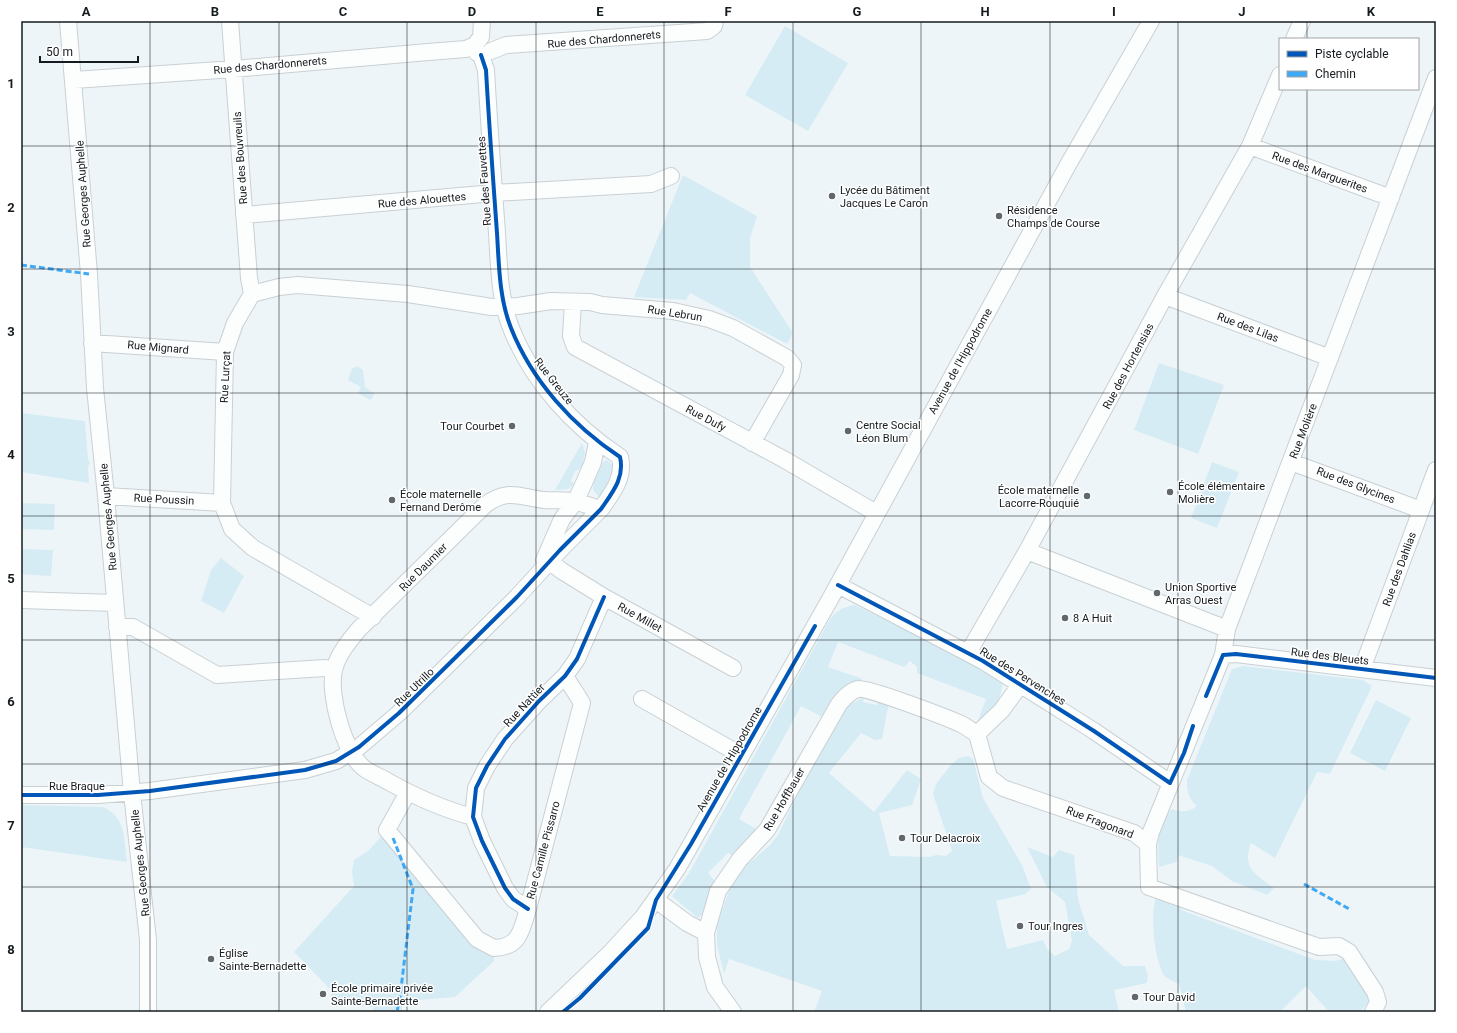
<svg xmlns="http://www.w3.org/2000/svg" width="1457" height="1033" font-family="Roboto,sans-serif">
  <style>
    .green { fill: #d5ecf5 }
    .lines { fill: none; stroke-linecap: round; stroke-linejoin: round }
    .minor-casing { stroke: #c9d0d3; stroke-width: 18 }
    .minor { stroke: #fcfefe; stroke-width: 16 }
    .quiet { stroke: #3fa9f5; stroke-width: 3; stroke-dasharray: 6 3; stroke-linecap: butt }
    .cycleway-casing { stroke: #fff; stroke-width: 6 }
    .cycleway { stroke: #0057b8; stroke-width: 4 }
    .grid { fill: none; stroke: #151b1e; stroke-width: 1; stroke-opacity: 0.55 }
    .poi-dot { fill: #61676a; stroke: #fff; stroke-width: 1.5 }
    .labels { text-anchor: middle; stroke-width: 3; stroke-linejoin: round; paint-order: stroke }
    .street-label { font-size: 11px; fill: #151b1e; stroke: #fff }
    .poi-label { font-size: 11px; fill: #151b1e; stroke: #fff; text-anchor: start }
    .neatline { fill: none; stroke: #151b1e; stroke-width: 1.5 }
    .grid-label { font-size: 13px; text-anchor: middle; font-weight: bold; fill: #151b1e }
  </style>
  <rect width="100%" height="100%" fill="#eef5f8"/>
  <path class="green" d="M785 26 848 63 808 131 745 95Z
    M683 175 757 216 750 239V267L793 333 787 344 690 293 686 300 634 297Z
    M1159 363 1224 385 1198 454 1134 430Z
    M357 366 363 370 365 387 375 394 370 400 358 393 361 387 348 380 352 369Z
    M21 413 85 421 88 460 90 462 88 468 89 483 21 472Z
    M582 443 585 453 582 468 575 471 571 481 574 484 568 489 555 490Z
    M607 460 613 466V477L606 493 599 497 593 490 594 481 603 462Z
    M1212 462 1239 472 1217 528 1191 518Z
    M21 503 55 504 54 530 21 529Z
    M21 549 53 550 51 576 21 574Z
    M221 558 244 576 224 613 201 601 211 570Z
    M855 605 970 662 1002 680C1003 697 994 718 977 723L986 699 917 673V667L910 661 904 667 838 642 828 667 863 679 856 682 824 718 801 706 739 819 758 830 735 857 728 853 708 873 716 882 704 913 698 918 672 896 689 873 829 621C835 611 843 607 855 605Z
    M1243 666 1363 680 1372 686 1330 774 1317 772 1275 858 1251 843C1242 868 1255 874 1274 888L1267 895 1232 881 1212 866 1178 855 1177 862 1159 867C1158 846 1155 824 1172 809 1182 812 1188 813 1197 806 1188 799 1187 791 1187 780L1232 669Z
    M864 697 863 702 877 705 880 698 889 702 882 739 875 740 861 733 829 773 874 812 907 770 921 779 912 805 879 813 890 856 930 857 936 855 946 856 952 851 933 794 936 784 950 766 959 758 968 756 973 759 983 798 1022 865 1031 889 1025 894 996 901 1007 949 1043 940 1048 950 1055 956 1069 949 1072 941 1065 902 1047 887 1027 847 1053 857 1059 850 1074 855 1078 899 1089 935 1123 966H1145L1148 975 1147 983 1114 990 1119 1012H814L822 991 729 959 724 974 717 945V925L729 891 741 870 770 845 778 835 804 781 831 732 848 706Z
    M1376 700 1411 718 1385 771 1350 753Z
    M21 805 103 807C126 817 124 839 127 862L21 847Z
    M387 830 494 948V961L455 997 408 1001 402 1006V1012H372L373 1007 346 1005 331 996 332 991 294 952 354 886 352 871 354 860 368 851Z
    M1156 897 1180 903 1181 910 1315 960 1334 961 1343 959 1371 999 1360 1012H1329L1306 986 1280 1012H1186L1179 984C1173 981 1166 979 1163 974 1154 956 1150 916 1156 897Z"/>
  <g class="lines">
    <g class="minor-casing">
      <path id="minor" d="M68 21 89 274 95 388 106 496 132 793 148 940V1012
        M230 21 249 278 252 294
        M1294 39 1302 21
        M491 51 506 45 707 31 714 26 715 21
        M477 53 475 45 481 37 482 21
        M74 80 234 69 428 52 466 49 475 45
        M1250 146 1391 198
        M244 215 494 193 651 184 671 176
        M1165 296 1330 358
        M573 302 571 336 575 347 785 460 876 513
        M92 343 225 352
        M1291 462 1421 510
        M106 496 222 503
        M1027 551 1227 629
        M544 560 562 519 575 502 584 483 593 462 597 442
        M550 562 562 571 604 597 733 668
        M838 585 983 661 1094 731 1170 783
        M21 600 115 603
        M373 617 253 548 232 529 222 503 225 352 235 323 252 294 279 287 298 285 408 294 492 307 518 306 551 301 590 302 602 305 673 311 709 319 733 328 787 358 793 365 791 375 752 443
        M117 627H133L217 675 325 668 334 670
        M968 653 1027 551 1165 296 1250 146 1280 75
        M1223 655 1236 654 1436 678
        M1362 669 1436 470
        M642 699 741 755
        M977 734 1002 710 1020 685
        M408 792 387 830 477 939 494 948C520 947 521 931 528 909L582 703 565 676
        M21 795H98L150 791 305 770 336 761 359 747 399 713 517 597 560 550 601 509C612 493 625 478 620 457 573 426 532 381 511 328 499 298 499 264 497 233 493 178 489 124 486 70L481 55
        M473 817C442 809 416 797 389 782 381 777 372 774 365 769 344 754 328 694 334 670 338 654 349 641 359 629L485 505C508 488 519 497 544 500 554 501 565 499 575 502 584 503 592 507 601 509
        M656 900 687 923 706 933
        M528 909 513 899 505 888 482 841 473 817 476 788 487 766 505 739 539 701 565 676 577 659 604 597
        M548 1012 611 952 643 917 677 869 829 601 1069 163 1151 21
        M733 1012 715 987 707 957 706 933 718 891 740 859 767 830 839 704C844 698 850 691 858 689 867 687 948 718 961 724 967 727 972 731 977 734L989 777 1003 788 1134 833 1148 844
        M1373 1012 1378 1002 1375 992 1349 952 1339 946 1319 947 1149 887 1148 844 1151 832 1223 655 1227 629 1436 78"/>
    </g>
    <use href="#minor" class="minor"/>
    <path class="quiet" d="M21 265 89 274
      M393 838 413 889 400 997 397 1012
      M1304 884 1351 910"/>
    <g class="cycleway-casing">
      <path id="cycleway" d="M838 585 983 661 1094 731 1170 783 1184 753 1193 726
        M1206 696 1223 655 1236 654 1436 678
        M21 795H98L150 791 305 770 336 761 359 747 399 713 517 597 560 550 601 509C612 493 625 478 620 457 573 426 532 381 511 328 499 298 499 264 497 233 493 178 489 124 486 70L481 55
        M528 909 513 899 505 888 482 841 473 817 476 788 487 766 505 739 539 701 565 676 577 659 604 597
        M563 1012 580 998 648 928 656 900 691 844 815 626"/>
    </g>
    <use href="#cycleway" class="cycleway"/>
  </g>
  <path class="grid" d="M150 21V1012M279 21V1012M407 21V1012M536 21V1012M664 21V1012M793 21V1012M921 21V1012M1050 21V1012M1178 21V1012M1307 21V39M1307 89V1012M21 146H1436M21 269H1436M21 393H1436M21 516H1436M21 640H1436M21 764H1436M21 887H1436"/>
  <g class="poi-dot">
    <circle cx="832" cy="196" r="4"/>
    <circle cx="999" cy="216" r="4"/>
    <circle cx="512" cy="426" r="4"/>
    <circle cx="848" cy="431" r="4"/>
    <circle cx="1170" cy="492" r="4"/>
    <circle cx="1087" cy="496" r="4"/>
    <circle cx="392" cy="500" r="4"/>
    <circle cx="1157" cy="593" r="4"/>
    <circle cx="1065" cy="618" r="4"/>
    <circle cx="902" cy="838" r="4"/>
    <circle cx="1020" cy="926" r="4"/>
    <circle cx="211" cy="959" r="4"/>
    <circle cx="323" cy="994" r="4"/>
    <circle cx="1135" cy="997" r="4"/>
  </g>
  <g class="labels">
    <g class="street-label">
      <text transform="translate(604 39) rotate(-5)" y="4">Rue des Chardonnerets</text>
      <text transform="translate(270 65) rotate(-5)" y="4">Rue des Chardonnerets</text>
      <text transform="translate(240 158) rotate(-94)" y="4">Rue des Bouvreuils</text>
      <text transform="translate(1320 172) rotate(20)" y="4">Rue des Marguerites</text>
      <text transform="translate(484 181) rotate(-94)" y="4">Rue des Fauvettes</text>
      <text transform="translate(83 194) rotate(-94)" y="4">Rue Georges Auphelle</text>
      <text transform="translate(422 200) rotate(-5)" y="4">Rue des Alouettes</text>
      <text transform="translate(675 313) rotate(9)" y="4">Rue Lebrun</text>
      <text transform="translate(1248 327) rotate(21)" y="4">Rue des Lilas</text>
      <text transform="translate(158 347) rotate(5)" y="4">Rue Mignard</text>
      <text transform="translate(960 361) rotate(-61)" y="4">Avenue de l'Hippodrome</text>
      <text transform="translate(1128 366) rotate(-62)" y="4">Rue des Hortensias</text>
      <text transform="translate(225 377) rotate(-87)" y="4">Rue Lurçat</text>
      <text transform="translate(554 381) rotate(52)" y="4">Rue Greuze</text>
      <text transform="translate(706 418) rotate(28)" y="4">Rue Dufy</text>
      <text transform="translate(1303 431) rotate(-69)" y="4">Rue Molière</text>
      <text transform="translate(1356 485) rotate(21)" y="4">Rue des Glycines</text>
      <text transform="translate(164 499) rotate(3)" y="4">Rue Poussin</text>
      <text transform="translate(108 517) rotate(-95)" y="4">Rue Georges Auphelle</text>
      <text transform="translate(423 567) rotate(-45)" y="4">Rue Daumier</text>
      <text transform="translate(1399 569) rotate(-70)" y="4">Rue des Dahlias</text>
      <text transform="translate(640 617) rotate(29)" y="4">Rue Millet</text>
      <text transform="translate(1330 656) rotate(7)" y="4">Rue des Bleuets</text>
      <text transform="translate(1023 676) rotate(32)" y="4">Rue des Pervenches</text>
      <text transform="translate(414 687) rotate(-44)" y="4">Rue Utrillo</text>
      <text transform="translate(524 705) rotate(-47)" y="4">Rue Nattier</text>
      <text transform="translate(729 759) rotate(-60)" y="4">Avenue de l'Hippodrome</text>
      <text x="77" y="790">Rue Braque</text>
      <text transform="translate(784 799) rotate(-60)" y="4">Rue Hoffbauer</text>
      <text transform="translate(1100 822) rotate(21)" y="4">Rue Fragonard</text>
      <text transform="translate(543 850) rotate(-75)" y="4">Rue Camille Pissarro</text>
      <text transform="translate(140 863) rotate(-96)" y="4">Rue Georges Auphelle</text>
    </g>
    <g class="poi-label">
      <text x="840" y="194">Lycée du Bâtiment<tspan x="840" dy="13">Jacques Le Caron</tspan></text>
      <text x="1007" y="214">Résidence<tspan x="1007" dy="13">Champs de Course</tspan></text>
      <text x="856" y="429">Centre Social<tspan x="856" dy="13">Léon Blum</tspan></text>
      <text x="504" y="430" text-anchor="end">Tour Courbet</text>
      <text x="1178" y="490">École élémentaire<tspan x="1178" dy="13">Molière</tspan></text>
      <text x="1079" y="494" text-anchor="end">École maternelle<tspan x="1079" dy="13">Lacorre-Rouquié</tspan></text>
      <text x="400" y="498">École maternelle<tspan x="400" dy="13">Fernand Derôme</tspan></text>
      <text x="1165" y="591">Union Sportive<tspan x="1165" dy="13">Arras Ouest</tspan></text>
      <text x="1073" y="622">8 A Huit</text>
      <text x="910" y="842">Tour Delacroix</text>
      <text x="1028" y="930">Tour Ingres</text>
      <text x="219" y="957">Église<tspan x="219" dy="13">Sainte-Bernadette</tspan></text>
      <text x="331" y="992">École primaire privée<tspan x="331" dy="13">Sainte-Bernadette</tspan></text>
      <text x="1143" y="1001">Tour David</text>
    </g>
  </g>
  <rect width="1457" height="1033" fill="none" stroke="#ffffff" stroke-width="44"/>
  <rect x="1279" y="38" width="140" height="52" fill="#ffffff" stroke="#a1a4a5"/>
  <rect x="1287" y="51" width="20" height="6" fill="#0057b8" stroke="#a1a4a5"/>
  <text x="1315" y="58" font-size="12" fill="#151b1e">Piste cyclable</text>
  <rect x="1287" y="71" width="20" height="6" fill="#3fa9f5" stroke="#a1a4a5"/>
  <text x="1315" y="78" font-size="12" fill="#151b1e">Chemin</text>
  <path d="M40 56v6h98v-6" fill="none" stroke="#151b1e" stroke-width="2"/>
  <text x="46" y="56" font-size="12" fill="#151b1e" stroke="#ffffff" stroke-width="3" paint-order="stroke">50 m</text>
  <rect x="22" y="22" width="1413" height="989" class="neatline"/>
  <g class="grid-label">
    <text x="86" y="16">A</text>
    <text x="215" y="16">B</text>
    <text x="343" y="16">C</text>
    <text x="472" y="16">D</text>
    <text x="600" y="16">E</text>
    <text x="728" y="16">F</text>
    <text x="857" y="16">G</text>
    <text x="985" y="16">H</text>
    <text x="1114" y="16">I</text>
    <text x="1242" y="16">J</text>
    <text x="1371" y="16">K</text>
    <text x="11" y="88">1</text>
    <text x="11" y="212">2</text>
    <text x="11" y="336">3</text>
    <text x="11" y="459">4</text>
    <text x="11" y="583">5</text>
    <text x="11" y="706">6</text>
    <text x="11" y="830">7</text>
    <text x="11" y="954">8</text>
  </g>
</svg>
